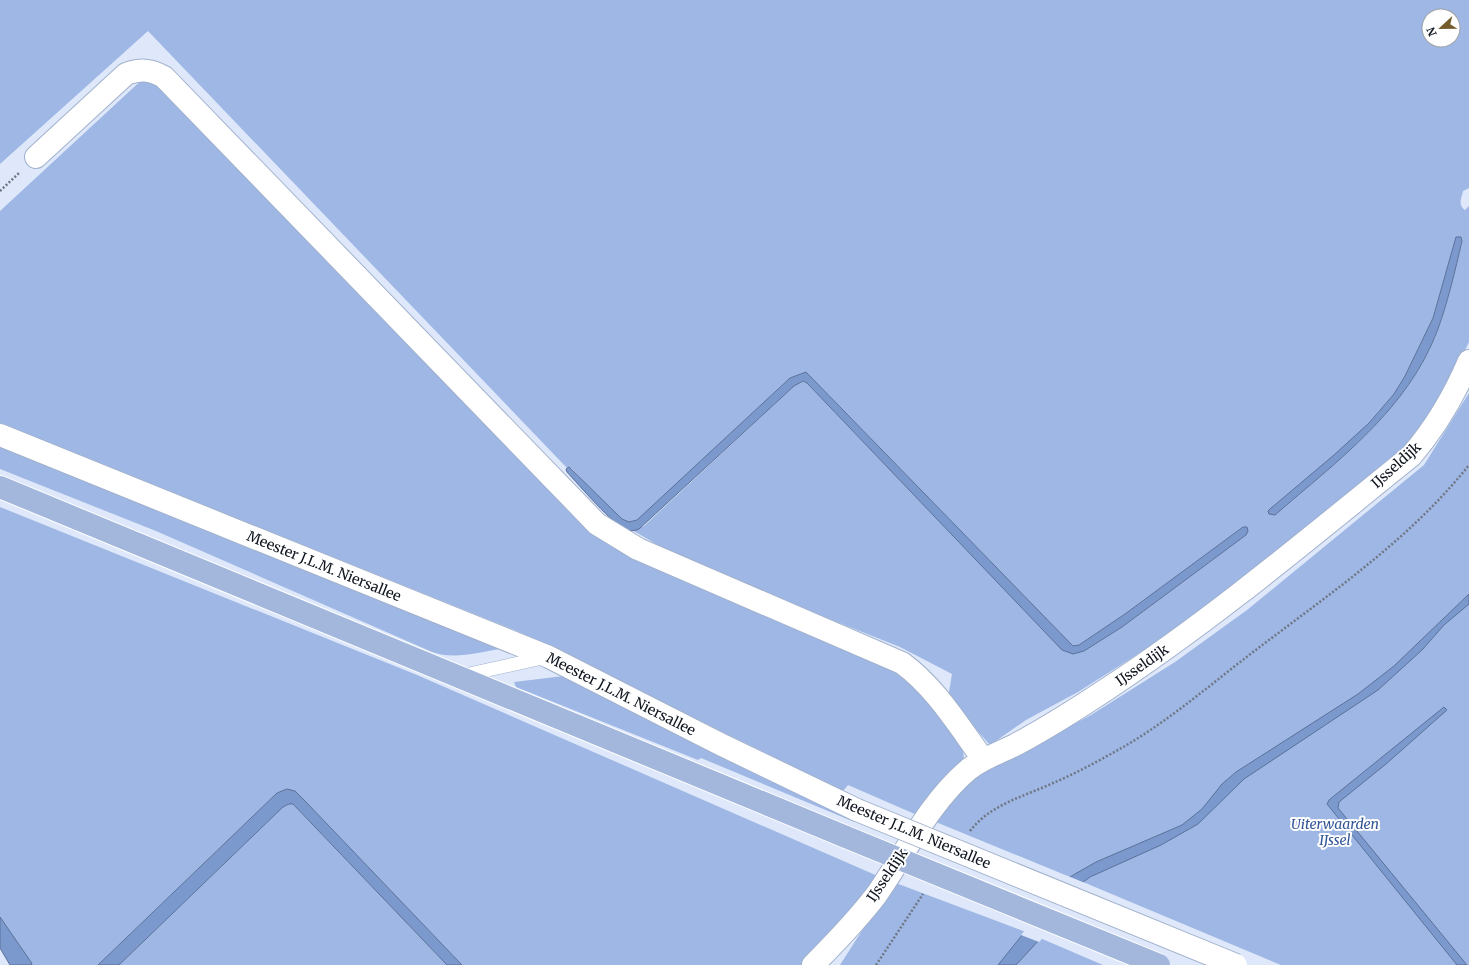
<svg xmlns="http://www.w3.org/2000/svg" width="1469" height="965" font-family="Merriweather,serif">
  <style>
    .green { fill: #9eb7e4; fill-rule: evenodd }
    .water { fill: #7c99ce; stroke: #5b719a }
    .pier { fill: #dee8fa }
    .lines { fill: none; stroke-linecap: round; stroke-linejoin: round }
    .service-casing { stroke: #a1b1cd; stroke-width: 14 }
    .minor-casing { stroke: #a1b1cd; stroke-width: 24 }
    .primary-casing { stroke: #fff; stroke-width: 24 }
    .path { stroke: #6f7784; stroke-width: 2.5; stroke-dasharray: 2 2; stroke-linecap: butt }
    .service { stroke: #fff; stroke-width: 13 }
    .minor { stroke: #fff; stroke-width: 22 }
    .primary { stroke: #a3b7dc; stroke-width: 22 }
    .minor-bridge-casing { stroke: #a1b1cd; stroke-width: 24; stroke-linecap: butt }
    .primary-bridge-casing { stroke: #fff; stroke-width: 24; stroke-linecap: butt }
    .minor-bridge { stroke: #fff; stroke-width: 22 }
    .primary-bridge { stroke: #a3b7dc; stroke-width: 22 }
    .labels { text-anchor: middle; stroke-width: 4; stroke-linejoin: round; paint-order: stroke }
    .street-label { font-size: 14px; fill: #0f151f; stroke: #fff }
    .park-label { font-size: 14px; font-style: italic; fill: #325597; stroke: #fff }
  </style>
  <rect width="100%" height="100%" fill="#dee8fa"/>
  <path class="green" d="M0 0H1469V188L1463 191C1462 197 1457 205 1465 210L1469 206V342L1454 373 1430 413 1405 446 1231 589 1160 640 1078 692 1026 720 990 745 948 698 952 674 900 647 832 620 665 549 632 530 644 526 794 386 803 381 807 383 1062 649 1097 643 1122 627 1246 535 1243 527 1125 614 1079 645 1073 646 806 372 790 378 644 515C639 519 634 523 627 522 616 519 581 478 571 468H567L148 31 0 164ZM1429 16H1453V40H1429ZM1455 240 1462 242C1455 271 1448 301 1438 330 1408 410 1337 461 1275 515L1369 423 1394 394 1405 376 1433 318Z
    M146 76 163 86 582 518 864 651 914 681 963 747 964 762 917 815 848 785 843 791 517 631 0 423V211Z
    M1469 393V965H1281L1083 882 1086 880 1074 874 1070 877 931 820 976 772 1040 742 1091 715 1175 662 1247 610 1424 465Z
    M0 442 501 649C479 652 454 660 432 652L156 531 0 469Z
    M0 507 417 675 880 877 805 965H462L306 802 287 789 277 793 98 965H32L0 917Z
    M564 676 854 817 852 821 701 758 698 760 516 687 514 682Z
    M289 804H293L447 965H119L283 807Z
    M893 882 1026 932 1103 965H840Z"/>
  <path class="water" d="M1456 237H1461L1462 241C1455 271 1448 301 1438 329 1408 410 1337 461 1275 515L1269 514 1268 511 1270 509 1334 455 1369 423 1394 394 1405 376 1433 318Z
    M806 372 1073 646 1079 645 1125 614 1243 527H1247L1248 531 1246 535 1122 627 1084 651 1073 654 1062 650 807 383 803 381 794 386 639 529C635 531 631 531 627 530 614 526 578 484 567 472L566 469 569 467 622 519 629 522 637 520 790 378Z
    M1469 594V604L1444 625 1422 650 1378 690 1244 779 1198 824 1161 845 1090 877 1078 886 1040 939 1016 965H998L1068 878 1096 862 1182 825 1202 809 1222 784 1236 772 1358 694 1394 666Z
    M1444 707 1447 710 1386 764 1339 802 1338 808 1467 965H1457L1327 804 1329 800Z
    M287 789 295 791 306 802 462 965H447L293 804H289L283 807 119 965H98L277 793Z
    M0 917 31 962 32 965H10L0 948Z"/>
  <path class="pier" d="M1068 876 1085 883 1079 887 1041 940 1039 942 1021 935Z"/>
  <g class="lines">
    <g class="service-casing">
      <path id="service" d="M460 676 547 657"/>
    </g>
    <g class="minor-casing">
      <path id="minor" d="M36 157 126 74C140 69 150 69 164 77L597 524 638 549 902 663C936 688 958 725 983 759
        M0 435 549 657 720 744 857 810
        M813 965C835 943 858 919 877 894 907 851 928 804 969 769 983 758 999 753 1015 745 1047 728 1080 707 1110 687 1216 617 1313 535 1411 456 1436 427 1454 396 1469 361"/>
    </g>
    <g class="primary-casing">
      <path id="primary" d="M0 487 846 837"/>
    </g>
    <path class="path" d="M0 191 20 172
      M970 831C991 804 1023 797 1053 783 1077 773 1102 759 1125 746 1173 718 1217 679 1261 646 1335 590 1411 538 1469 465
      M876 965 923 894"/>
    <use href="#service" class="service"/>
    <use href="#minor" class="minor"/>
    <use href="#primary" class="primary"/>
    <g class="minor-bridge-casing">
      <path id="minor-bridge" d="M857 810 1236 965"/>
    </g>
    <g class="primary-bridge-casing">
      <path id="primary-bridge" d="M846 837 1159 965"/>
    </g>
    <use href="#minor-bridge" class="minor-bridge"/>
    <use href="#primary-bridge" class="primary-bridge"/>
  </g>
  <g class="labels">
    <g class="street-label">
      <text transform="translate(1396 465) rotate(-42)" y="5">IJsseldijk</text>
      <text transform="translate(324 566) rotate(22)" y="5">Meester J.L.M. Niersallee</text>
      <text transform="translate(1142 665) rotate(-35)" y="5">IJsseldijk</text>
      <text transform="translate(621 694) rotate(27)" y="5">Meester J.L.M. Niersallee</text>
      <text transform="translate(914 832) rotate(23)" y="5">Meester J.L.M. Niersallee</text>
      <text transform="translate(887 875) rotate(-56)" y="5">IJsseldijk</text>
    </g>
    <g class="park-label">
      <text x="1335" y="829">Uiterwaarden<tspan x="1335" dy="16">IJssel</tspan></text>
    </g>
  </g>
  <g transform="translate(1441 28) rotate(248)"><circle r="19" fill="#ffffff" stroke="#9fa1a5"/>
  <path d="M0-3L7 15L0 10L-7 15Z" fill="#735b2c"/>
  <text y="-6" font-size="11" font-weight="bold" text-anchor="middle" fill="#0f151f">N</text>
  </g>
</svg>
